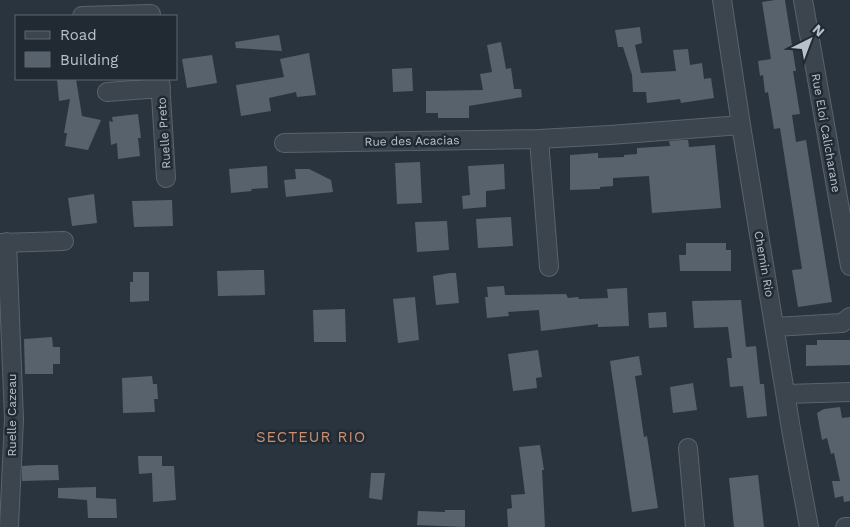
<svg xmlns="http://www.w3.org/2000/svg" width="850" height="527" font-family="'Work Sans',sans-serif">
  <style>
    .building { fill: #57626d }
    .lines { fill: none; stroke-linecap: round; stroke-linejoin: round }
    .minor-casing { stroke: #5a636c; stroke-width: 20 }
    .minor { stroke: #3c454e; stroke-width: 18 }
    .labels { text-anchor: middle; stroke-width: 5; stroke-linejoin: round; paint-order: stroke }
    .street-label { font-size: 12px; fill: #b9c0c9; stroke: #212a33 }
    .quarter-label { font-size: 15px; letter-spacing: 1px; fill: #c99073; stroke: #212a33 }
  </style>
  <rect width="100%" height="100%" fill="#29343e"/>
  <path class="building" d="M775 0H785L796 71H793L800 114 792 115 796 142 806 140 832 302 798 307 792 270 802 269 780 128 774 129 768 92 765 93 763 75 760 76 758 61 771 59 762 2Z
    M640 27 642 43 635 45 641 73 676 71 673 50 688 49 690 65 702 63 704 79 711 78 714 98 681 103 680 99 647 103 646 92H633L632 75 623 47H618L615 30Z
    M279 35 282 51 236 48 235 42Z
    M501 42 506 69 511 68 514 89H521L522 97 469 106V118H438V113H426V91L483 90 480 74 492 72 487 45Z
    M309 53 316 95 297 97 296 92 269 98 271 111 241 116 236 85 284 77 280 59Z
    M212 55 217 83 187 88 182 59Z
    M412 68 413 91 393 92 392 69Z
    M57 79H76L82 116 101 120 88 150 65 146 67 133H64L70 99 59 101Z
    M138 114 141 138H138L140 156 118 159 117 143 111 145 109 121 113 122 112 117Z
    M682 140H688L689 147 715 145 721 208 652 213 649 176 613 178V186L600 187V189L570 190V155L598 153V158L624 157V155L637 154V148L670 146 669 141Z
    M420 162 422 203 397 204 395 163Z
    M504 164 505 189 486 191V207L463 209 462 196 470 195 468 166Z
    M267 166 268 188 251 189 252 191 231 193 229 169Z
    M295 169H309L331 180 333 192 286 197 284 180 296 179Z
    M94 194 97 223 72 226 68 198Z
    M172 200 173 226 134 227 132 201Z
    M511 217 513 246 478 248 476 219Z
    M447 221 449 250 417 252 415 222Z
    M686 243H726V250H731V271H680L679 255H686Z
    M253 270H264L265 295 218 296 217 271Z
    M133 272H149V301L130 302V282H133Z
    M450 273H456L459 303 436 305 433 276Z
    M504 286 505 295 566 294 568 298 578 297 579 299 608 298 607 289 627 288 629 326 598 327V324L541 331 539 310 508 312 509 316 487 318 485 297H488L487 287Z
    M415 297 419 340 398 343 393 299Z
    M741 300 746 347 756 346 760 384H764L767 416 747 418 743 386 730 387 727 358H732L728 327 694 328 692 301Z
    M345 309 346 342H314L313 310Z
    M666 312 667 327 649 328 648 313Z
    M52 337 53 347H60V364H53V374H25L24 339Z
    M817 340H850V365L806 366V345H817Z
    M538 350 542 377 536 378 537 388 513 391 508 354Z
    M639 356 642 375 635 376 644 437 647 436 658 508 632 512 610 361Z
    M152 376 153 384H157L158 399H154L155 412 123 413 122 378Z
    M693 383 697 410 673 413 670 387Z
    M840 407 842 418 850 417V501L844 502 843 496 835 498 832 481H840L834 453 831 454 827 438 822 440 817 413 824 409Z
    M540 445 544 470H542L545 527H508L507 509 512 508 511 495 525 494 519 447Z
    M138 456H162V466H174L176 500 153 502 152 473 139 474Z
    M38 465H58L59 480 22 481V466Z
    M371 473H385L382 500 369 498Z
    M758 475 764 527H734L729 478Z
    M96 487V498L116 499 117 518H88L87 500 58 498V488Z
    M445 510H465V527L417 525 418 511 445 512Z"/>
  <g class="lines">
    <g class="minor-casing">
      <path id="minor" d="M722 0 741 125 792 435 809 527
        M803 0 850 266
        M82 16 151 14
        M160 79 166 178
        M107 92 161 88
        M539 139 549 267
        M284 143 539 139 610 135 741 125
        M7 242 14 419 9 527
        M0 243 64 241
        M775 327 842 323 850 317
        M787 394 850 392
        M688 448 695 527
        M845 527H850"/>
    </g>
    <use href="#minor" class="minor"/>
  </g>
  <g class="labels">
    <g class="street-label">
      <text transform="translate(164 133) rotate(-94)" y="4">Ruelle Preto</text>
      <text transform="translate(826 133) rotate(80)" y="4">Rue Eloi Calicharane</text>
      <text transform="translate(412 141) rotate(-1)" y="4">Rue des Acacias</text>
      <text transform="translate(764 264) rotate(80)" y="4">Chemin Rio</text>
      <text transform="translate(12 415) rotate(-90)" y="4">Ruelle Cazeau</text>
    </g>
    <g class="quarter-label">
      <text x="311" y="442">SECTEUR RIO</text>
    </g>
  </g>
  <rect x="15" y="15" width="162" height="65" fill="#212a33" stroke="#5e666f"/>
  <rect x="25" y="31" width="25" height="8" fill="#3c454e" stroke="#5e666f"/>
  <text x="60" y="40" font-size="15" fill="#b9c0c9">Road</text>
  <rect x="25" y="52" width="25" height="15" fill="#57626d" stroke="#5e666f"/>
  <text x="60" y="65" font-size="15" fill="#b9c0c9">Building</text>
  <g transform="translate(810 40) rotate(42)" stroke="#212a33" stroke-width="4" paint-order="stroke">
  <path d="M0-4L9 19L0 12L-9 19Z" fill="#b9c0c9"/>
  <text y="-8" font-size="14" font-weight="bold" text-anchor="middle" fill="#b9c0c9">N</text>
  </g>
</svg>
